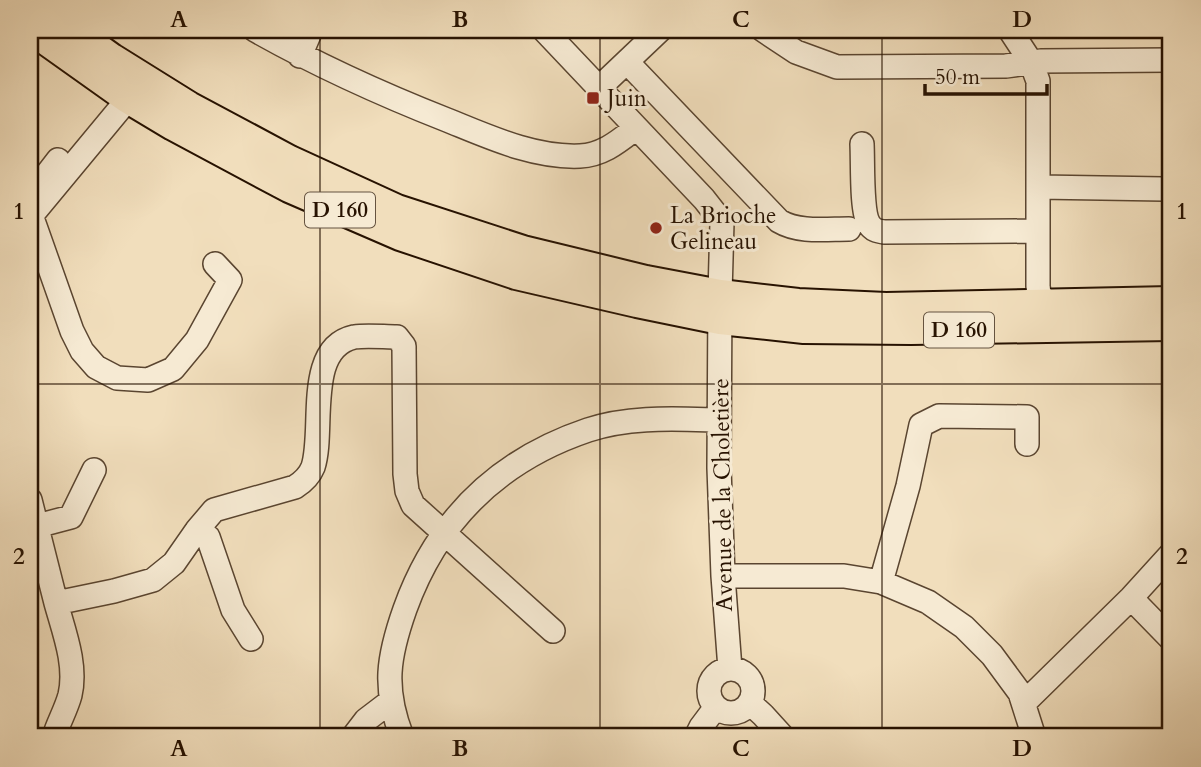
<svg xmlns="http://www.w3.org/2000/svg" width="1201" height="767" font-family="Cardo,serif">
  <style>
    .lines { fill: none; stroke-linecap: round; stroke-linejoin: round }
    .minor-casing { stroke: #5a4530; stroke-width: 26 }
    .major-casing { stroke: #271201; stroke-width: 32 }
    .minor { stroke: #f6ead3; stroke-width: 23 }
    .major { stroke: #f1debc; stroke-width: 28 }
    .grid { fill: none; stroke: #271201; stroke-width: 2; stroke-opacity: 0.55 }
    .poi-dot { fill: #8f2418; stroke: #f6ead3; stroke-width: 2.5 }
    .labels { text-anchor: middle; stroke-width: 6; stroke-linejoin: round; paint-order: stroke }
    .shield { fill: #f6ead3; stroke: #655340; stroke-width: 2 }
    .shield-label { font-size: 21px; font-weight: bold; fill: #271201 }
    .poi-label { font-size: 23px; fill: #271201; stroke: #f6ead3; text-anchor: start }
    .street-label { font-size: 23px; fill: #271201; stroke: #f6ead3 }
    .neatline { fill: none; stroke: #271201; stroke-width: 2.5 }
    .grid-label { font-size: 23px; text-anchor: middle; font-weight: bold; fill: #271201 }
  </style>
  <rect width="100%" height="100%" fill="#f1debc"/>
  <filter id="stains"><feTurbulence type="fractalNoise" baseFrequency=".00286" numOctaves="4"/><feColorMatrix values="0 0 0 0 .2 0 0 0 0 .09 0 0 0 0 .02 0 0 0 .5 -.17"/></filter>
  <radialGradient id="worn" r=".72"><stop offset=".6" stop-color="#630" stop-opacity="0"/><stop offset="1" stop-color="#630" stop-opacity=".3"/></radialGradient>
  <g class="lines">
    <g class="minor-casing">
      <path id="minor" d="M255 30C317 65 381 94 447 120 489 137 534 158 580 156 603 155 619 141 636 128
        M544 30 704 199 722 222 720 294 719 468 723 576 730 669
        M763 30 796 52 837 67 1006 66 1041 61 1171 60
        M1010 30 1031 62 1038 81V286L1039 294 1047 303
        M300 56 311 30
        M627 62 779 221C799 233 826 229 849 229
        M600 87 660 30
        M862 144C863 161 861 212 869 224 873 230 877 231 884 232L1037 231
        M30 185 41 182 58 160
        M1039 187 1164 189 1171 191
        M30 212 72 331 82 351 96 367 117 378 148 380 173 369 197 340 230 280 215 264
        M31 216 128 99
        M30 500 56 603
        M37 526 71 517 94 470
        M197 530 208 537 233 610 251 639
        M723 576H844L881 582 928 602 964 627 992 655 1020 693 1034 737
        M881 582 908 486 921 425 939 416 1027 417V444
        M1131 598 1171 639
        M709 691a22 22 0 1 1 44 0a22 22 0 1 1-44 0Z
        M750 703 763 715 783 737
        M1024 703 1131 598 1171 554
        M54 737C58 723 66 710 70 695 77 665 64 632 56 603L114 591 153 580 174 563 197 530 214 510 295 487C303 482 309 477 313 467 325 431 304 348 354 337 367 335 384 337 397 337L404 346 405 474 407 491 413 505 553 631
        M353 737 366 720 391 701
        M402 737C383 688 388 657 405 609 437 520 499 460 588 430 630 416 676 419 719 420
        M696 737 701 727 716 707"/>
    </g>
    <g class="major-casing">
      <path id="major" d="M31 30 128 99 173 126 289 188 400 236 516 275 637 303 720 320 804 329 911 330 1171 326
        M73 30 112 58 189 106 290 160 397 209 523 250 646 280 720 294 798 303 886 307 1171 301"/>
    </g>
    <use href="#minor" class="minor"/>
    <use href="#major" class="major"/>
  </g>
  <path class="grid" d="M320 30V737M600 30V737M882 30V737M30 384H1171"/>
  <g class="poi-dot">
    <rect x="586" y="91" width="14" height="14" rx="3.5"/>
    <circle cx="656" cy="228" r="7"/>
  </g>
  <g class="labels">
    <g class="shield">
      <rect x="305" y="192.5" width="70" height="35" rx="5"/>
      <rect x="924" y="312.5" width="70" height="35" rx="5"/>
    </g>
    <g class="shield-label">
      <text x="340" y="217">D 160</text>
      <text x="959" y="337">D 160</text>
    </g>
    <g class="poi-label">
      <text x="607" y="106">Juin</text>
      <text x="670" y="223">La Brioche<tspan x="670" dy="26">Gelineau</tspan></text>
    </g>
    <g class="street-label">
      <text transform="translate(722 495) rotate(-91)" y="8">Avenue de la Choletière</text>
    </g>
  </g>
  <rect width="1201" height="767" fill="none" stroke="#f1debc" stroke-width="77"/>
  <path d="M925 84v10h122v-10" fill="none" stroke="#271201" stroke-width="3.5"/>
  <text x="935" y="84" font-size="21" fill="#271201" stroke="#f6ead3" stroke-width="5" paint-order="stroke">50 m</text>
  <rect x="38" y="38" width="1124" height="690" class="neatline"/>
  <g class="grid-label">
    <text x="179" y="27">A</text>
    <text x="460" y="27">B</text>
    <text x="741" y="27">C</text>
    <text x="1022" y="27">D</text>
    <text x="19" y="219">1</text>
    <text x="1182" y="219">1</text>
    <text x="19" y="564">2</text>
    <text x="1182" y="564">2</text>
    <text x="179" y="756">A</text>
    <text x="460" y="756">B</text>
    <text x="741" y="756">C</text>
    <text x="1022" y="756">D</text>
  </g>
  <rect width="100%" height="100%" filter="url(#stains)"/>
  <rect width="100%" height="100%" fill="url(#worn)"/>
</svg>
